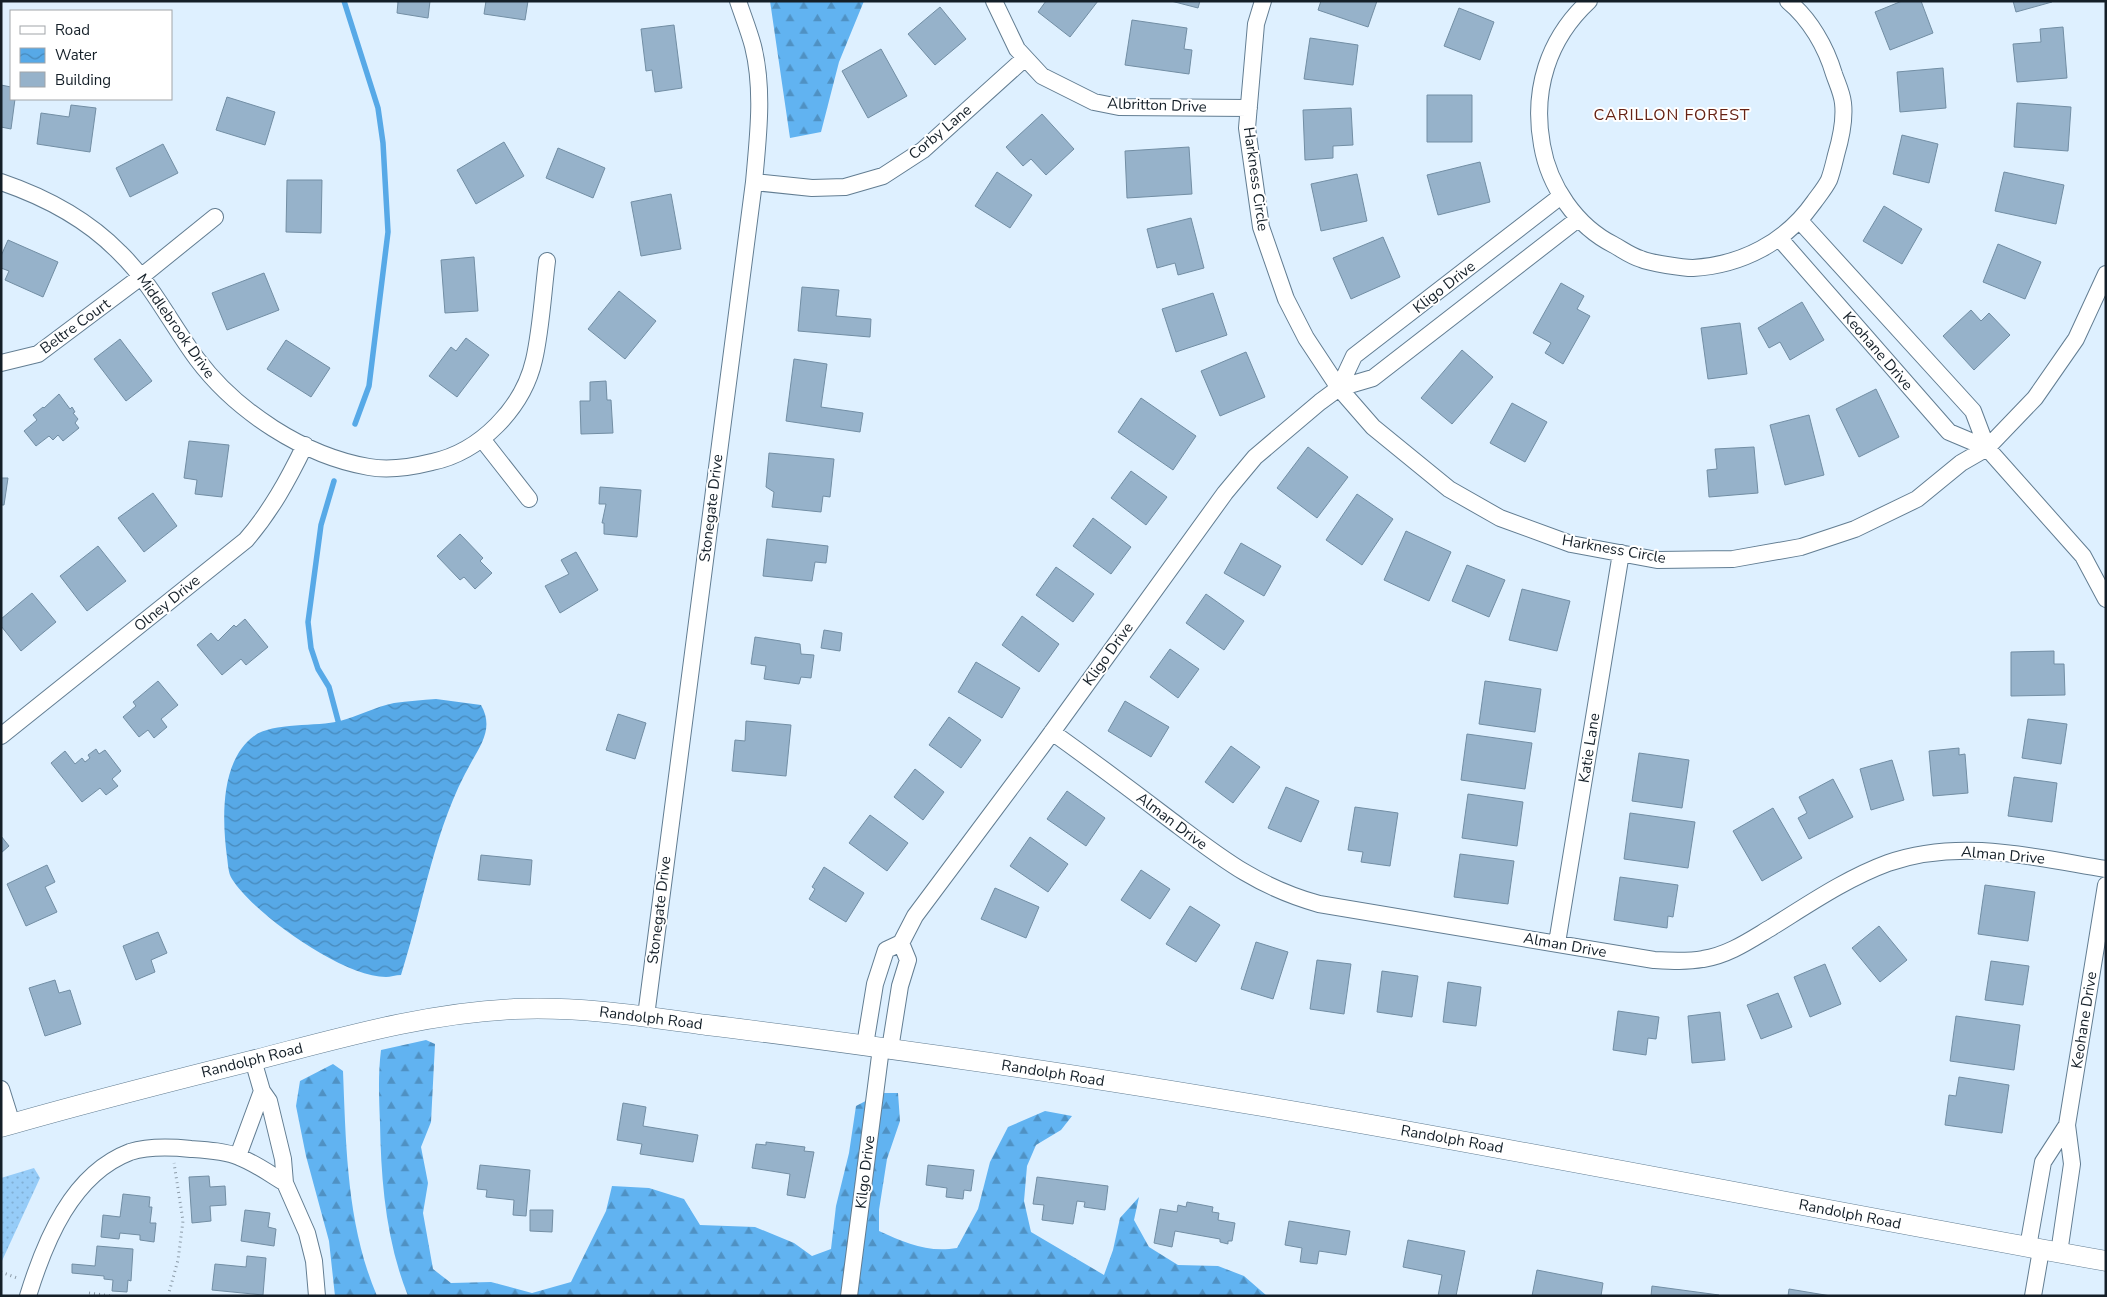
<svg xmlns="http://www.w3.org/2000/svg" width="2107" height="1297" font-family="'Nunito Sans',sans-serif">
  <style>
    .forest { fill: url(#forest-firs) }
    .garden { fill: url(#garden-dots) }
    .water { fill: url(#water-waves) }
    .lines { fill: none; stroke-linecap: round; stroke-linejoin: round }
    .stream { stroke: #57a9e7; stroke-width: 5.5 }
    .building { fill: #96b2ca; stroke: #728ea4 }
    .minor-casing { stroke: #627d92; stroke-width: 18 }
    .tertiary-casing { stroke: #627d92; stroke-width: 21 }
    .path { stroke: #8c9ba8; stroke-width: 3; stroke-dasharray: 1 4; stroke-linecap: butt }
    .minor { stroke: #fff; stroke-width: 16 }
    .tertiary { stroke: #fff; stroke-width: 20 }
    .labels { text-anchor: middle; stroke-width: 4; stroke-linejoin: round; paint-order: stroke }
    .street-label { font-size: 15px; fill: #141f28; stroke: #fff }
    .neighbourhood-label { font-size: 16px; letter-spacing: 1px; fill: #652214; stroke: #fff }
  </style>
  <defs>
    <pattern id="forest-firs" width="22" height="20" patternUnits="userSpaceOnUse" patternTransform="scale(1.25)"><rect width="22" height="20" fill="#61b3f1"/><path d="M5 1l3.5 6h-7zM16 11l3.5 6h-7z" fill="#4f91c3"/></pattern>
    <pattern id="garden-dots" width="8" height="8" patternUnits="userSpaceOnUse" patternTransform="scale(1.25)"><rect width="8" height="8" fill="#96ccf8"/><path d="M2 2h.1M6 6h.1" fill="none" stroke="#80afd5" stroke-width="1.8" stroke-linecap="round"/></pattern>
    <pattern id="water-waves" width="16" height="10" patternUnits="userSpaceOnUse" patternTransform="scale(1.25)"><rect width="16" height="10" fill="#57a9e7"/><path d="M0 5q4-4 8 0t8 0" fill="none" stroke="#4789bb"/></pattern>
  </defs>
  <rect width="100%" height="100%" fill="#def0ff"/>
  <path class="forest" d="M770 1H864L839 62 821 132 790 138Z
    M426 1040 435 1044 431 1122 421 1147 428 1183 423 1213 433 1269 451 1283 491 1282 532 1293 571 1282 606 1211 612 1186 649 1188 684 1199 700 1225 755 1227 794 1243 812 1256 831 1249 836 1206 849 1153 856 1106 881 1093H898L900 1121 887 1159 879 1210V1231C905 1243 928 1253 957 1248L978 1209 990 1162 1008 1127 1045 1111 1072 1116 1061 1130 1036 1145 1027 1166 1024 1201 1031 1232 1104 1275 1113 1250 1120 1218 1139 1197 1134 1220 1149 1247 1178 1265 1218 1266 1244 1276 1267 1296H408C386 1241 381 1181 380 1123 379 1098 378 1074 381 1050Z
    M333 1064 343 1071C346 1147 347 1226 377 1296H335L329 1241 306 1156 296 1106 300 1081Z"/>
  <path class="garden" d="M34 1168 40 1178 1 1263V1178Z"/>
  <path class="water" d="M436 699 481 705C493 726 483 742 472 761 434 827 424 903 401 975 396 975 390 977 386 977 343 977 254 914 232 879 228 873 228 863 227 857 222 819 220 761 254 736 273 722 317 727 340 721 358 716 375 707 394 703 408 701 422 700 436 699Z"/>
  <g class="lines">
    <path class="stream" d="M344 1 378 108 383 143 388 232 369 386 355 424
      M334 481 321 525 308 622 311 648 318 669 329 687 340 728"/>
  </g>
  <path class="building" d="M394 1H430L428 18 397 13 398 2Z
    M486 1H528L525 20 484 14Z
    M1046 1H1098L1070 37 1038 12Z
    M1171 1H1200L1198 8Z
    M1321 1H1377L1368 27 1318 10Z
    M1902 1H1921L1933 33 1890 50 1875 12Z
    M2013 1H2052V2L2016 12Z
    M940 7 966 39 935 65 908 34Z
    M1459 8 1494 22 1480 60 1444 46Z
    M1132 20 1187 28 1184 49 1192 50 1189 74 1125 65Z
    M674 25 682 88 655 92 652 70 646 71 641 29Z
    M2063 27 2067 78 2017 82 2013 44 2041 42 2040 29Z
    M1310 38 1358 45 1353 85 1304 79Z
    M881 49 907 96 868 118 842 71Z
    M1943 68 1946 108 1900 112 1897 72Z
    M1 85 11 87V99H15L11 129 1 127Z
    M1427 95H1472V142H1427Z
    M227 97 275 112 265 145 216 130Z
    M2017 103 2071 107 2068 151 2014 147Z
    M71 105 96 108 90 152 37 144 41 113 69 117Z
    M1351 108 1353 145 1333 146V158L1305 160 1303 110Z
    M1042 114 1074 149 1046 175 1031 159 1023 166 1006 147Z
    M1902 135 1938 144 1929 183 1893 174Z
    M504 142 524 176 476 204 457 170Z
    M163 144 178 173 130 197 116 168Z
    M1189 147 1192 194 1127 198 1125 151Z
    M558 148 605 168 593 198 546 178Z
    M1480 162 1490 202 1438 215 1427 175Z
    M997 172 1032 195 1010 228 975 206Z
    M2004 172 2064 185 2056 224 1995 211Z
    M1357 174 1367 221 1321 231 1311 184Z
    M287 180H322L321 233 286 232Z
    M671 194 681 249 641 256 631 202Z
    M1884 206 1922 229 1902 264 1863 241Z
    M1191 218 1204 268 1178 275 1175 263 1157 268 1147 229Z
    M1383 237 1400 277 1351 299 1333 258Z
    M8 240 58 262 43 297 5 280 9 271 1 268V256Z
    M1998 244 2041 262 2025 299 1983 282Z
    M474 257 478 311 445 313 441 260Z
    M264 273 279 310 227 330 212 293Z
    M1561 283 1584 296 1577 309 1590 316 1563 364 1545 353 1551 343 1533 333Z
    M802 287 839 290 836 316 871 319 870 337 798 331Z
    M619 291 656 321 625 359 588 329Z
    M1213 293 1227 335 1176 352 1162 309Z
    M1802 302 1824 340 1790 360 1780 342 1769 348 1758 328Z
    M1971 310 1981 321 1989 313 2010 335 1974 370 1943 336Z
    M1740 323 1747 374 1708 379 1701 328Z
    M466 338 489 355 457 397 429 376 451 347 456 351Z
    M120 339 152 381 126 401 94 359Z
    M286 340 330 368 311 397 267 369Z
    M1462 350 1493 377 1452 424 1421 398Z
    M1246 352 1265 397 1220 416 1201 371Z
    M794 359 827 364 821 407 863 413 860 432 786 421Z
    M606 381 607 400H611L613 433 581 434 580 401H590V382Z
    M1876 389 1899 437 1859 457 1836 409Z
    M59 394 70 409 72 407 75 412 73 413 78 419 75 423 79 428 63 441 58 435 53 440 49 436 36 446 24 431 37 420 33 415 43 407 44 408Z
    M1141 398 1196 436 1173 470 1118 432Z
    M1512 403 1547 422 1525 462 1490 443Z
    M1809 415 1824 475 1785 485 1770 425Z
    M189 441 229 445 222 497 195 494 197 480 184 478Z
    M1308 447 1348 477 1317 518 1277 488Z
    M1754 447 1758 493 1709 497 1707 470 1717 469 1715 449Z
    M769 453 834 459 830 497 823 496 821 512 772 507 774 492 766 487Z
    M1131 471 1167 497 1146 525 1111 498Z
    M1 478H8L4 505H1Z
    M600 487 641 490 637 537 604 534V523H602L606 504H599Z
    M153 493 177 526 144 552 118 518Z
    M1357 494 1393 519 1362 565 1326 540Z
    M1093 518 1131 547 1111 574 1073 546Z
    M1406 531 1451 552 1429 601 1384 580Z
    M460 534 483 558 480 561 492 573 475 589 464 577 460 580 437 556Z
    M767 539 828 546 826 563 815 562 812 581 763 576Z
    M1241 543 1281 566 1264 596 1224 573Z
    M98 546 126 581 87 611 60 576Z
    M576 552 598 590 560 613 545 586 569 574 561 560Z
    M1467 565 1505 580 1489 617 1452 601Z
    M1056 567 1094 594 1073 622 1036 595Z
    M1522 589 1570 601 1557 651 1509 640Z
    M32 593 56 622 21 651 1 626V619Z
    M1206 594 1244 621 1224 650 1186 623Z
    M1022 616 1059 644 1039 672 1002 645Z
    M245 619 268 647 246 665 241 659 222 675 197 645 211 633 218 641 234 625 236 627Z
    M824 630 842 633 840 651 821 648Z
    M755 637 800 644 801 654 814 655 811 678 801 677 799 684 764 679 766 666 751 664Z
    M1170 649 1199 669 1178 698 1150 677Z
    M2054 651V664H2064L2065 695 2011 696V652Z
    M976 662 1020 688 1002 718 958 692Z
    M158 681 178 705 161 719 167 727 154 738 148 730 139 737 123 717 136 706 133 702Z
    M1485 681 1541 689 1535 732 1479 724Z
    M1125 701 1169 727 1151 757 1108 731Z
    M618 714 646 723 635 759 606 750Z
    M949 717 981 740 961 768 929 745Z
    M2028 719 2067 724 2061 764 2022 758Z
    M746 721 791 725 786 776 732 771 735 740 745 741Z
    M1467 734 1532 743 1525 789 1461 780Z
    M1231 746 1260 767 1233 803 1205 782Z
    M1959 748V755L1965 754 1968 793 1933 796 1929 751Z
    M96 749 99 754 105 750 121 771 112 779 118 786 106 795 100 788 82 802 51 763 65 751 75 764 82 758 85 762 90 758 88 755Z
    M1639 753 1689 760 1682 808 1632 801Z
    M1892 760 1904 800 1871 810 1860 769Z
    M915 769 944 792 923 820 894 797Z
    M2014 777 2057 783 2052 822 2008 816Z
    M1833 779 1853 817 1809 839 1798 818 1807 813 1799 797Z
    M1286 787 1319 801 1301 842 1268 828Z
    M1067 791 1105 818 1086 846 1047 819Z
    M1468 794 1523 802 1517 846 1462 838Z
    M1355 807 1398 813 1390 866 1361 862 1363 852 1348 850Z
    M1773 808 1802 858 1762 881 1733 831Z
    M1630 813 1695 822 1688 868 1624 859Z
    M870 815 908 843 887 871 849 843Z
    M1 836 9 846 1 853Z
    M1030 837 1068 864 1048 892 1010 866Z
    M1460 854 1514 861 1508 904 1454 897Z
    M481 855 532 860 530 885 478 880Z
    M47 865 55 882 45 887 57 912 26 926 7 884Z
    M824 867 864 893 846 922 809 899 815 889 812 887Z
    M1141 870 1170 889 1150 919 1121 900Z
    M1620 877 1678 885 1673 917 1668 916 1667 928 1614 920Z
    M1985 885 2035 892 2028 941 1978 934Z
    M995 888 1039 907 1026 938 981 919Z
    M1190 906 1220 925 1196 962 1166 944Z
    M1879 926 1907 960 1880 982 1852 948Z
    M158 932 167 953 151 960 155 972 136 980 123 946Z
    M1256 942 1288 952 1273 999 1241 989Z
    M1317 960 1351 964 1344 1014 1310 1009Z
    M1991 961 2029 966 2023 1005 1985 1000Z
    M1825 964 1841 1004 1810 1017 1794 977Z
    M1382 971 1418 976 1412 1017 1377 1012Z
    M55 980 59 993 70 990 81 1024 45 1036 29 988Z
    M1448 982 1481 987 1476 1026 1443 1022Z
    M1778 993 1792 1027 1761 1039 1747 1005Z
    M1618 1011 1659 1017 1656 1039 1648 1038 1646 1055 1613 1050Z
    M1720 1012 1725 1060 1692 1063 1688 1016Z
    M1956 1016 2020 1025 2014 1070 1950 1061Z
    M1959 1077 2009 1085 2002 1133 1945 1125 1949 1095 1956 1096Z
    M623 1103 646 1107 643 1126 698 1135 693 1162 640 1154 642 1144 617 1140Z
    M766 1142 805 1147 804 1151 814 1152 805 1198 787 1195 790 1174 752 1168 756 1144 766 1145Z
    M480 1165 530 1170 526 1216 513 1215 514 1200 486 1197 487 1190 477 1189Z
    M928 1165 974 1170 971 1191 964 1190 963 1199 946 1197 947 1188 926 1185Z
    M209 1176 210 1187 225 1186 226 1205 210 1206 211 1221 192 1223 189 1177Z
    M1037 1177 1108 1186 1105 1210 1084 1207 1085 1202 1077 1201 1073 1224 1042 1220 1044 1205 1033 1204Z
    M123 1194 150 1197 149 1207H152L150 1223H156L154 1242 140 1240V1235L120 1233 119 1239 101 1237 103 1215 120 1217Z
    M1187 1202 1213 1207 1212 1212 1219 1213 1218 1220 1235 1223 1232 1241H1228V1244L1220 1242V1239L1175 1231 1172 1247 1154 1243 1160 1209 1177 1212 1178 1205 1186 1207Z
    M245 1210 270 1213 268 1227 276 1229 274 1246 241 1241Z
    M530 1210H553L552 1232 530 1231Z
    M1289 1221 1350 1231 1346 1255 1319 1251 1317 1264 1300 1262 1302 1248 1285 1245Z
    M1408 1240 1465 1251 1456 1296H1438L1442 1275 1403 1267Z
    M97 1246 133 1249 131 1281 128 1280 127 1292 112 1291 113 1280 104 1279V1276L72 1273V1264L95 1266Z
    M247 1256 266 1258 263 1295 212 1290 215 1264 246 1267Z
    M1537 1270 1603 1283 1601 1296H1532Z
    M1652 1286 1719 1295V1296H1651Z
    M1789 1289 1831 1296H1788Z"/>
  <g class="lines">
    <g class="minor-casing">
      <path id="minor" d="M994 1 1017 49 1042 76 1094 102 1119 107 1249 108
        M1263 1 1256 24 1247 128 1261 227 1286 299 1306 338 1339 388 1373 427 1449 489 1500 518 1571 544 1657 560 1733 559 1801 547 1855 529 1917 499 1961 463 1987 448 2035 398 2076 339 2106 274
        M1589 1C1548 39 1532 90 1542 145 1549 186 1576 226 1614 245 1623 250 1631 256 1641 259 1650 263 1683 268 1693 268 1742 265 1786 242 1814 202 1819 195 1825 188 1829 180 1832 172 1834 163 1836 155 1841 138 1845 120 1843 103 1842 93 1837 83 1834 74 1826 47 1810 19 1788 1
        M1 182C45 197 88 220 120 253 152 284 171 324 197 359 236 411 304 456 369 467 390 471 412 467 432 462 480 452 523 408 534 360 541 330 543 293 547 261
        M754 182 812 188 845 187 883 176 923 150 1025 58
        M1800 221 1973 411 1987 448 2083 556 2106 599
        M1780 239 1949 432 1987 448
        M1 363 38 354 142 276 215 217
        M1339 388 1354 356 1561 196
        M482 439 529 499
        M1052 732C1091 760 1130 789 1168 818 1220 857 1255 886 1319 904L1654 960C1671 961 1687 962 1703 959 1729 955 1750 940 1772 927 1809 904 1847 878 1888 863 1960 838 2033 857 2106 869
        M1 736 246 540C271 511 288 480 305 445
        M1557 943 1621 553
        M646 1016 754 182C758 137 764 90 753 46 749 31 743 16 738 1
        M865 1045 875 984 886 950 901 943 915 916 1042 746 1225 493 1255 457 1320 402 1339 388 1373 378 1578 219
        M890 1049 900 986 908 960 901 943
        M253 1060 262 1091 269 1101 283 1159 285 1183 307 1233 314 1261 317 1296
        M1 1089 12 1124
        M238 1156 262 1091
        M2028 1247 2043 1162 2067 1125
        M2059 1253 2072 1164 2067 1125 2106 885
        M28 1296C45 1241 72 1174 130 1152 149 1146 171 1147 191 1149 206 1150 225 1151 239 1157 255 1163 270 1174 285 1183
        M849 1296 881 1048
        M2033 1296 2041 1250"/>
    </g>
    <g class="tertiary-casing">
      <path id="tertiary" d="M1 1127C84 1103 167 1082 251 1061 337 1039 424 1013 514 1009 579 1006 642 1016 707 1025 792 1035 877 1047 962 1059 1346 1113 1725 1193 2106 1261"/>
    </g>
    <path class="path" d="M1 1272 17 1278
      M89 1293 111 1296
      M168 1296 178 1260 183 1221 174 1163"/>
    <use href="#minor" class="minor"/>
    <use href="#tertiary" class="tertiary"/>
  </g>
  <g class="labels">
    <g class="street-label">
      <text transform="translate(1157 105) rotate(2)" y="5">Albritton Drive</text>
      <text transform="translate(940 132) rotate(-40)" y="5">Corby Lane</text>
      <text transform="translate(1256 179) rotate(82)" y="5">Harkness Circle</text>
      <text transform="translate(1444 287) rotate(-38)" y="5">Kligo Drive</text>
      <text transform="translate(75 326) rotate(-36)" y="5">Beltre Court</text>
      <text transform="translate(176 326) rotate(55)" y="5">Middlebrook Drive</text>
      <text transform="translate(1878 351) rotate(49)" y="5">Keohane Drive</text>
      <text transform="translate(711 508) rotate(-83)" y="5">Stonegate Drive</text>
      <text transform="translate(1614 549) rotate(10)" y="5">Harkness Circle</text>
      <text transform="translate(167 603) rotate(-39)" y="5">Olney Drive</text>
      <text transform="translate(1108 654) rotate(-54)" y="5">Kligo Drive</text>
      <text transform="translate(1589 748) rotate(-81)" y="5">Katie Lane</text>
      <text transform="translate(1172 821) rotate(37)" y="5">Alman Drive</text>
      <text transform="translate(2003 855) rotate(5)" y="5">Alman Drive</text>
      <text transform="translate(659 910) rotate(-83)" y="5">Stonegate Drive</text>
      <text transform="translate(1565 945) rotate(10)" y="5">Alman Drive</text>
      <text transform="translate(651 1018) rotate(7)" y="5">Randolph Road</text>
      <text transform="translate(2084 1020) rotate(-81)" y="5">Keohane Drive</text>
      <text transform="translate(252 1060) rotate(-14)" y="5">Randolph Road</text>
      <text transform="translate(1053 1073) rotate(9)" y="5">Randolph Road</text>
      <text transform="translate(1452 1139) rotate(10)" y="5">Randolph Road</text>
      <text transform="translate(865 1172) rotate(-83)" y="5">Kilgo Drive</text>
      <text transform="translate(1850 1214) rotate(11)" y="5">Randolph Road</text>
    </g>
    <g class="neighbourhood-label">
      <text x="1672" y="120">CARILLON FOREST</text>
    </g>
  </g>
  <rect width="2107" height="1297" fill="none" stroke="#141f28" stroke-width="5"/>
  <rect x="10" y="10" width="162" height="90" fill="#ffffff" stroke="#a1a5a9"/>
  <rect x="20" y="26" width="25" height="8" fill="#ffffff" stroke="#a1a5a9"/>
  <text x="55" y="35" font-size="15" fill="#141f28">Road</text>
  <rect x="20" y="48" width="25" height="15" fill="url(#water-waves)" stroke="#a1a5a9"/>
  <text x="55" y="60" font-size="15" fill="#141f28">Water</text>
  <rect x="20" y="72" width="25" height="15" fill="#96b2ca" stroke="#a1a5a9"/>
  <text x="55" y="85" font-size="15" fill="#141f28">Building</text>
</svg>
